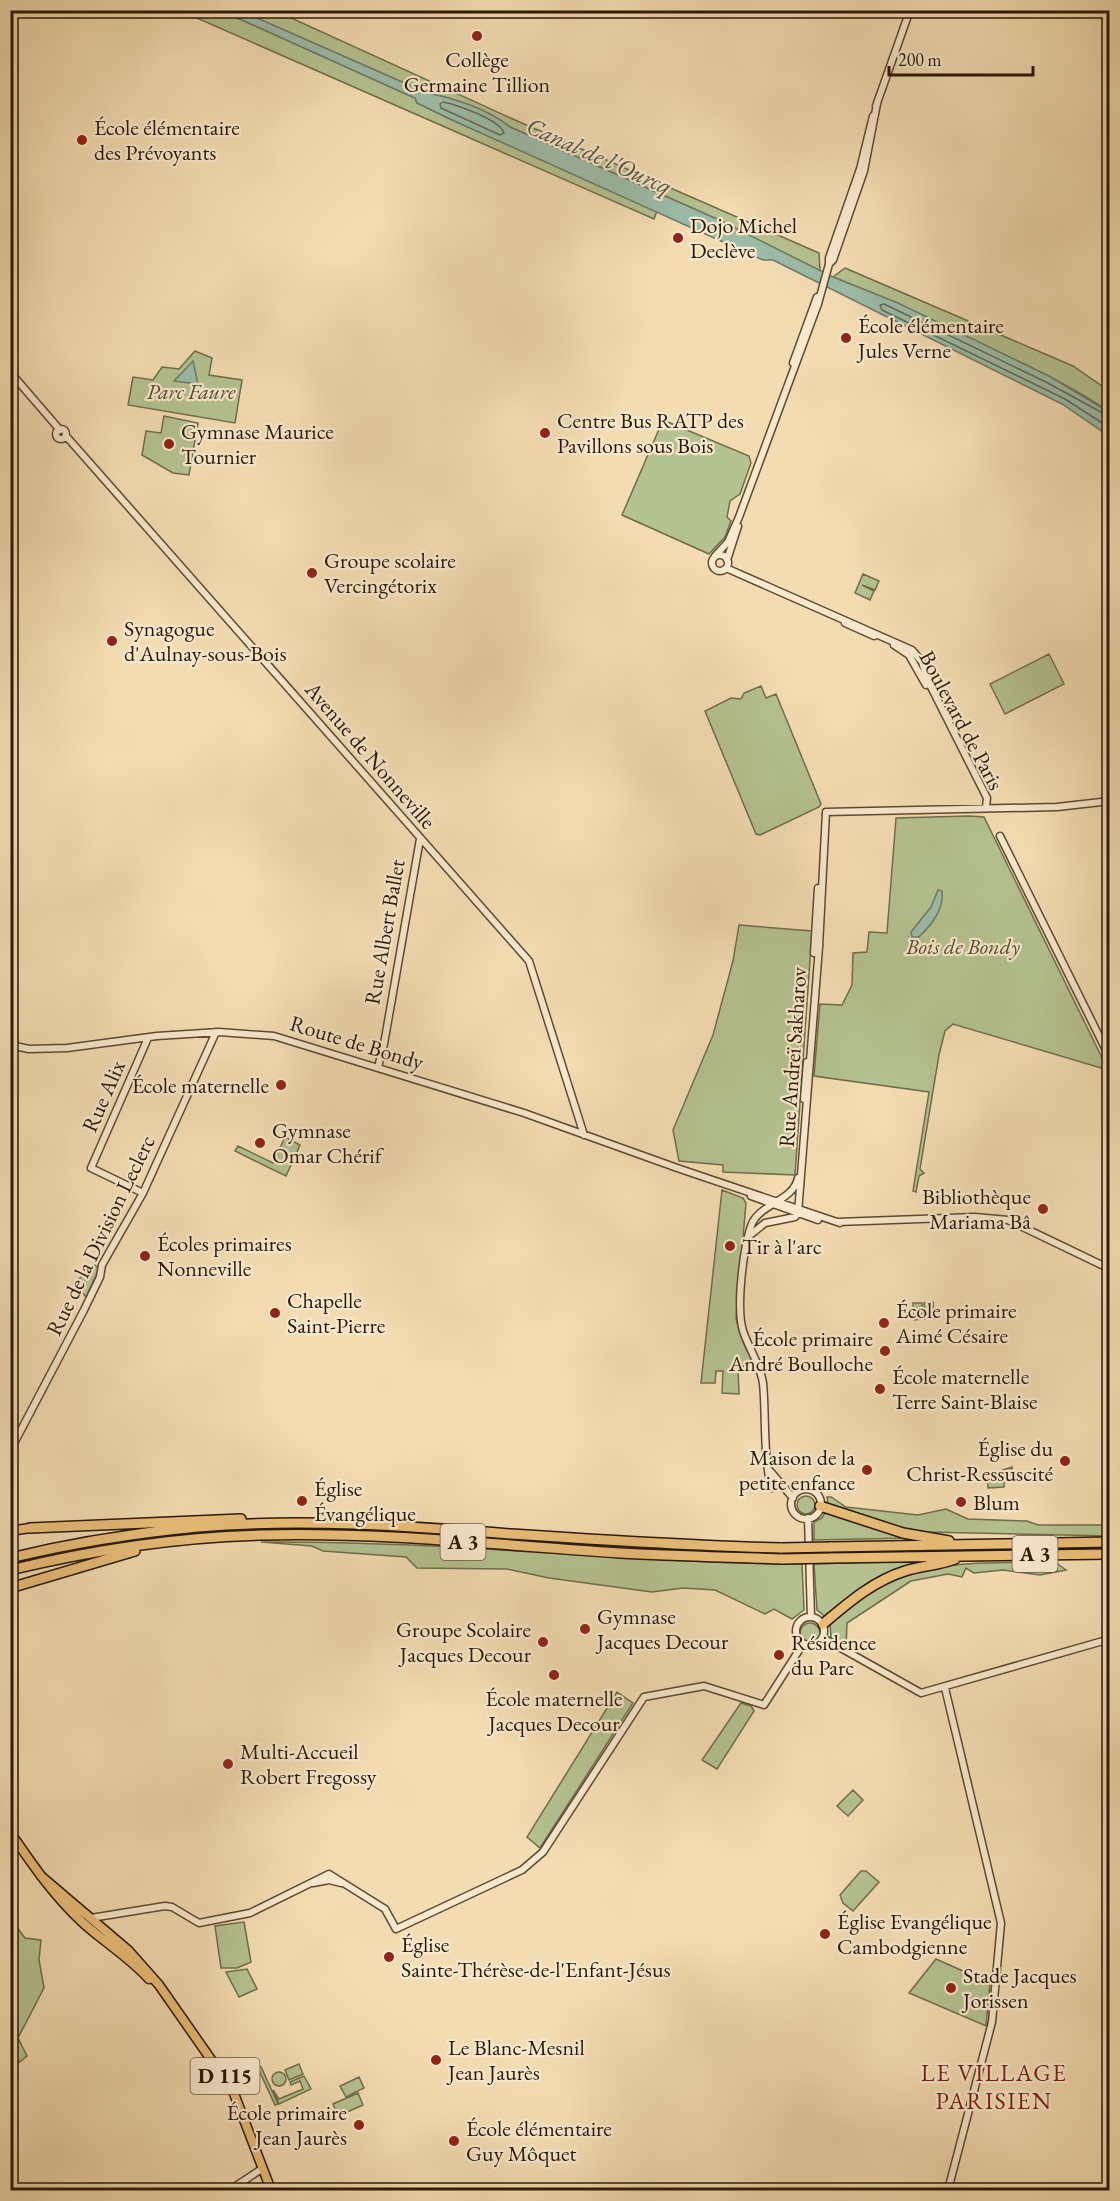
<svg xmlns="http://www.w3.org/2000/svg" width="1120" height="2201" font-family="'EB Garamond',serif">
  <style>
    .green { fill: #b5c291; stroke: #6f6d4c; stroke-width: 1.5 }
    .water { fill: #9cbca8; stroke: #6e7a67; stroke-width: 1.5 }
    .lines { fill: none; stroke-linecap: round; stroke-linejoin: round }
    .shore { stroke: #626a57; stroke-width: 1.5 }
    .minor-casing { stroke: #5c4931; stroke-width: 9 }
    .major-casing { stroke: #291806; stroke-width: 11 }
    .highway-casing { stroke: #291806; stroke-width: 12 }
    .minor { stroke: #f8e8cd; stroke-width: 6 }
    .major { stroke: #eabe79; stroke-width: 8 }
    .highway { stroke: #eabe79; stroke-width: 9 }
    .highway-bridge-casing { stroke: #291806; stroke-width: 12; stroke-linecap: butt }
    .highway-bridge { stroke: #eabe79; stroke-width: 9 }
    .poi-dot { fill: #8f2418; stroke: #f8e8cd; stroke-width: 2 }
    .labels { text-anchor: middle; stroke-width: 4.5; stroke-linejoin: round; paint-order: stroke }
    .shield { fill: #f8e8cd; stroke: #675642; stroke-width: 1.5 }
    .shield-label { font-size: 21px; font-weight: bold; fill: #291806 }
    .poi-label { font-size: 22px; fill: #291806; stroke: #f8e8cd; text-anchor: start }
    .park-label { font-size: 22px; font-style: italic; fill: #534b30; stroke: #f8e8cd }
    .street-label { font-size: 22px; fill: #291806; stroke: #f8e8cd }
    .water-label { font-size: 24px; font-style: italic; fill: #51513f; stroke: #f8e8cd }
    .neighbourhood-label { font-size: 24px; letter-spacing: 1.5px; fill: #7a1f14; stroke: #f8e8cd }
  </style>
  <rect width="100%" height="100%" fill="#f4dcb2"/>
  <filter id="stains"><feTurbulence type="fractalNoise" baseFrequency=".00333" numOctaves="4"/><feColorMatrix values="0 0 0 0 .2 0 0 0 0 .09 0 0 0 0 .02 0 0 0 .5 -.17"/></filter>
  <radialGradient id="worn" r=".72"><stop offset=".6" stop-color="#630" stop-opacity="0"/><stop offset="1" stop-color="#630" stop-opacity=".3"/></radialGradient>
  <path class="green" d="M181 11H222L415 98 417 103 450 119 657 211 654 219Z
    M241 11H276L515 120 819 253 820 271 719 220 510 127C486 108 457 99 427 93Z
    M845 268 1073 366 1109 391V412C1077 389 1040 372 1005 355 948 327 892 300 833 277Z
    M195 351 212 358 209 375 242 380 235 423 128 405 133 377 153 380 162 367 179 369Z
    M164 416 198 423 189 475 173 473 142 455 146 431 161 433Z
    M663 420 749 456 751 463 740 494 730 501 727 517 731 521 725 537 709 554 622 515Z
    M863 574 879 581 875 590 862 585 874 591 870 600 855 593Z
    M1049 654 1064 684 1005 714 990 684Z
    M761 686 766 698 776 694 821 804 819 807 760 835 756 834 705 711 731 698 741 699 744 693Z
    M969 816 984 817 1108 1070 953 1024 945 1031 939 1055 920 1169 924 1173 919 1176 916 1192 913 1191 929 1092 814 1076 820 1004 842 1005 852 985 853 953 867 952 869 932 887 933 896 818Z
    M739 925 812 931 795 1175 723 1172V1165L679 1161 673 1130 713 1035 733 961Z
    M285 1137 300 1145 286 1176 235 1151 238 1146 273 1163Z
    M722 1190 743 1198 746 1203 736 1319 743 1342 754 1365 738 1367 739 1394 722 1393 723 1371H716L715 1383H701Z
    M95 1265 99 1269 86 1297 74 1283Z
    M933 1302 934 1319H925L924 1303Z
    M913 1303H922V1319L914 1320Z
    M1012 1467 1013 1478H1004V1487L988 1488 987 1475Z
    M797 1505a9 9 0 1 1 18 0a9 9 0 1 1-18 0Z
    M827 1497H831L846 1507 918 1515 946 1509 968 1519 1027 1521 1038 1525H1109V1536L926 1532 895 1528 828 1504Z
    M826 1511 913 1538 814 1540V1522L822 1518Z
    M294 1527 356 1528 805 1553C601 1554 398 1521 193 1534Z
    M261 1542C442 1540 621 1563 802 1564L804 1610 792 1619 774 1609 765 1614 715 1590 683 1588 652 1592 549 1578 507 1569 417 1568 406 1557 323 1551 312 1546Z
    M1069 1546 1109 1549 815 1551Z
    M935 1560 905 1568 826 1617 817 1610 814 1564Z
    M1055 1562 1066 1570 1040 1575 1003 1570 974 1573 966 1568 962 1577 948 1574 911 1581 847 1623 846 1647 831 1639 830 1621C844 1610 859 1597 874 1589 928 1558 995 1563 1055 1562Z
    M800 1633a10 10 0 1 1 20 0a10 10 0 1 1-20 0Z
    M617 1692 633 1703 540 1848 527 1837Z
    M741 1703 751 1706 754 1711 717 1769 702 1760Z
    M853 1790 863 1800 848 1816 837 1806Z
    M861 1871H866L879 1882 853 1911 843 1903 840 1895Z
    M244 1922 251 1962 237 1968H221L215 1926Z
    M16 1926 25 1938 41 1940 39 1960 44 1988 18 2038 27 2056 11 2069 10 1928Z
    M936 1959 990 1983 986 2026 909 1993Z
    M247 1969 257 1989 239 1997 226 1972Z
    M299 2064 303 2074 289 2080 285 2070Z
    M257 2066 261 2067 278 2104 275 2105Z
    M272 2079a7 7 0 1 1 14 0a7 7 0 1 1-14 0Z
    M304 2076 311 2089 279 2104 273 2090 279 2099 303 2089 300 2081 291 2085 290 2082Z
    M359 2077 364 2088 346 2097 340 2086Z
    M358 2093 363 2105 338 2116 333 2104Z"/>
  <path class="water" d="M222 11H241L427 93C457 99 486 108 510 127L719 220 833 277 898 303 1049 376 1109 412V436L1062 404 773 260H763L450 119 417 103 415 98Z
    M193 361 198 384 174 381Z
    M938 890 942 891C944 910 932 924 919 937H912L911 932 931 907Z"/>
  <g class="lines">
    <path class="shore" d="M443 102C458 105 500 120 504 133L500 135 441 108 440 104Z
      M1110 417 1046 382 884 304 880 305 882 310 1065 399 1110 428"/>
    <g class="minor-casing">
      <path id="minor" d="M876 106 910 10
        M829 264V258L860 169 873 116
        M793 363 817 297
        M10 372 60 430
        M56 434a5 5 0 1 1 10 0a5 5 0 1 1-10 0Z
        M66 436 529 961 584 1135
        M712 563a8 8 0 1 1 16 0a8 8 0 1 1-16 0Z
        M715 556 728 542 739 517 818 304 829 264 833 260 864 171 877 104
        M727 560 738 526
        M726 568 912 650 922 662 928 681 987 798 986 807
        M845 623 874 636
        M894 645 909 655 926 685
        M1000 836 1110 1058
        M814 953 818 888
        M10 1045 29 1049 67 1048 157 1036 219 1032 274 1036 524 1113 680 1169 840 1223
        M378 1067 384 1044 420 839
        M804 1099 807 1062
        M143 1193 91 1168 148 1038
        M751 1196 818 1220
        M837 1222 975 1217 1008 1220 1110 1269
        M749 1236 765 1223 795 1217 798 1213 819 947 826 812 1057 807 1110 801
        M10 1451 84 1310 100 1277 102 1265 143 1193 216 1032
        M770 1471 793 1498
        M772 1488C763 1463 766 1412 763 1383 760 1364 749 1349 743 1331 736 1308 743 1249 751 1226 759 1203 793 1202 798 1178
        M791 1504a15 15 0 1 1 30 0a15 15 0 1 1-30 0Z
        M808 1518 811 1617
        M796 1631a14 14 0 1 1 28 0a14 14 0 1 1-28 0Z
        M823 1638 921 1693 1110 1639
        M945 1688 1001 1923 992 2022 948 2190
        M313 1883 329 1880 341 1883
        M91 1918 165 1906 172 1907 199 1923 250 1913 329 1874 385 1909 396 1929 522 1870 543 1852 644 1697 704 1686 764 1705 803 1644
        M230 2190 263 2168"/>
    </g>
    <g class="major-casing">
      <path id="major" d="M10 1531 30 1528
        M10 1832C32 1864 53 1895 82 1922 104 1942 129 1957 149 1979
        M41 1876 128 1950 159 1985 233 2091 271 2190"/>
    </g>
    <g class="highway-casing">
      <path id="highway" d="M820 1506 903 1533 949 1541
        M30 1528 241 1519
        M830 1547 1110 1542
        M10 1558C72 1543 135 1533 198 1527 302 1518 407 1526 511 1534 601 1540 692 1546 782 1548
        M831 1558 1110 1554
        M10 1570C92 1550 178 1537 262 1535 381 1532 500 1545 620 1553 674 1556 729 1557 783 1559
        M10 1588 135 1551
        M823 1624C848 1603 873 1581 905 1571 921 1566 940 1565 955 1559"/>
    </g>
    <use href="#minor" class="minor"/>
    <use href="#major" class="major"/>
    <use href="#highway" class="highway"/>
    <g class="highway-bridge-casing">
      <path id="highway-bridge" d="M782 1548 830 1547
        M783 1559 831 1558"/>
    </g>
    <use href="#highway-bridge" class="highway-bridge"/>
  </g>
  <g class="poi-dot">
    <circle cx="477" cy="36" r="6"/>
    <circle cx="82" cy="140" r="6"/>
    <circle cx="678" cy="238" r="6"/>
    <circle cx="846" cy="338" r="6"/>
    <circle cx="545" cy="433" r="6"/>
    <circle cx="169" cy="444" r="6"/>
    <circle cx="312" cy="573" r="6"/>
    <circle cx="112" cy="641" r="6"/>
    <circle cx="281" cy="1085" r="6"/>
    <circle cx="260" cy="1143" r="6"/>
    <circle cx="1043" cy="1209" r="6"/>
    <circle cx="730" cy="1246" r="6"/>
    <circle cx="145" cy="1256" r="6"/>
    <circle cx="275" cy="1313" r="6"/>
    <circle cx="884" cy="1323" r="6"/>
    <circle cx="885" cy="1351" r="6"/>
    <circle cx="880" cy="1389" r="6"/>
    <circle cx="1065" cy="1461" r="6"/>
    <circle cx="867" cy="1470" r="6"/>
    <circle cx="302" cy="1501" r="6"/>
    <circle cx="961" cy="1502" r="6"/>
    <circle cx="585" cy="1629" r="6"/>
    <circle cx="543" cy="1642" r="6"/>
    <circle cx="779" cy="1655" r="6"/>
    <circle cx="554" cy="1675" r="6"/>
    <circle cx="228" cy="1764" r="6"/>
    <circle cx="825" cy="1934" r="6"/>
    <circle cx="389" cy="1957" r="6"/>
    <circle cx="951" cy="1988" r="6"/>
    <circle cx="436" cy="2060" r="6"/>
    <circle cx="359" cy="2125" r="6"/>
    <circle cx="454" cy="2141" r="6"/>
  </g>
  <g class="labels">
    <g class="shield">
      <rect x="440.5" y="1524" width="45" height="36" rx="4.5"/>
      <rect x="1012.5" y="1536" width="45" height="36" rx="4.5"/>
      <rect x="190.5" y="2058" width="69" height="36" rx="4.5"/>
    </g>
    <g class="shield-label">
      <text x="463" y="1549">A 3</text>
      <text x="1035" y="1561">A 3</text>
      <text x="225" y="2083">D 115</text>
    </g>
    <g class="poi-label">
      <text x="477" y="67" text-anchor="middle">Collège<tspan x="477" dy="25">Germaine Tillion</tspan></text>
      <text x="94" y="135">École élémentaire<tspan x="94" dy="25">des Prévoyants</tspan></text>
      <text x="690" y="233">Dojo Michel<tspan x="690" dy="25">Declève</tspan></text>
      <text x="858" y="333">École élémentaire<tspan x="858" dy="25">Jules Verne</tspan></text>
      <text x="557" y="428">Centre Bus RATP des<tspan x="557" dy="25">Pavillons sous Bois</tspan></text>
      <text x="181" y="439">Gymnase Maurice<tspan x="181" dy="25">Tournier</tspan></text>
      <text x="324" y="568">Groupe scolaire<tspan x="324" dy="25">Vercingétorix</tspan></text>
      <text x="124" y="636">Synagogue<tspan x="124" dy="25">d'Aulnay-sous-Bois</tspan></text>
      <text x="269" y="1093" text-anchor="end">École maternelle</text>
      <text x="272" y="1138">Gymnase<tspan x="272" dy="25">Omar Chérif</tspan></text>
      <text x="1031" y="1204" text-anchor="end">Bibliothèque<tspan x="1031" dy="25">Mariama Bâ</tspan></text>
      <text x="157" y="1251">Écoles primaires<tspan x="157" dy="25">Nonneville</tspan></text>
      <text x="742" y="1254">Tir à l'arc</text>
      <text x="287" y="1308">Chapelle<tspan x="287" dy="25">Saint-Pierre</tspan></text>
      <text x="896" y="1318">École primaire<tspan x="896" dy="25">Aimé Césaire</tspan></text>
      <text x="873" y="1346" text-anchor="end">École primaire<tspan x="873" dy="25">André Boulloche</tspan></text>
      <text x="892" y="1384">École maternelle<tspan x="892" dy="25">Terre Saint-Blaise</tspan></text>
      <text x="1053" y="1456" text-anchor="end">Église du<tspan x="1053" dy="25">Christ-Ressuscité</tspan></text>
      <text x="855" y="1465" text-anchor="end">Maison de la<tspan x="855" dy="25">petite enfance</tspan></text>
      <text x="314" y="1496">Église<tspan x="314" dy="25">Évangélique</tspan></text>
      <text x="973" y="1510">Blum</text>
      <text x="597" y="1624">Gymnase<tspan x="597" dy="25">Jacques Decour</tspan></text>
      <text x="531" y="1637" text-anchor="end">Groupe Scolaire<tspan x="531" dy="25">Jacques Decour</tspan></text>
      <text x="791" y="1650">Résidence<tspan x="791" dy="25">du Parc</tspan></text>
      <text x="554" y="1706" text-anchor="middle">École maternelle<tspan x="554" dy="25">Jacques Decour</tspan></text>
      <text x="240" y="1759">Multi-Accueil<tspan x="240" dy="25">Robert Fregossy</tspan></text>
      <text x="837" y="1929">Église Evangélique<tspan x="837" dy="25">Cambodgienne</tspan></text>
      <text x="401" y="1952">Église<tspan x="401" dy="25">Sainte-Thérèse-de-l'Enfant-Jésus</tspan></text>
      <text x="963" y="1983">Stade Jacques<tspan x="963" dy="25">Jorissen</tspan></text>
      <text x="448" y="2055">Le Blanc-Mesnil<tspan x="448" dy="25">Jean Jaurès</tspan></text>
      <text x="347" y="2120" text-anchor="end">École primaire<tspan x="347" dy="25">Jean Jaurès</tspan></text>
      <text x="466" y="2136">École élémentaire<tspan x="466" dy="25">Guy Môquet</tspan></text>
    </g>
    <g class="park-label">
      <text x="191" y="399">Parc Faure</text>
      <text x="963" y="954">Bois de Bondy</text>
    </g>
    <g class="street-label">
      <text transform="translate(962 720) rotate(62)" y="8">Boulevard de Paris</text>
      <text transform="translate(371 755) rotate(49)" y="8">Avenue de Nonneville</text>
      <text transform="translate(384 932) rotate(-80)" y="8">Rue Albert Ballet</text>
      <text transform="translate(357 1042) rotate(17)" y="8">Route de Bondy</text>
      <text transform="translate(792 1057) rotate(-86)" y="8">Rue Andreï Sakharov</text>
      <text transform="translate(103 1096) rotate(-66)" y="8">Rue Alix</text>
      <text transform="translate(100 1235) rotate(-64)" y="8">Rue de la Division Leclerc</text>
    </g>
    <g class="water-label">
      <text transform="translate(599 156) rotate(24)" y="8">Canal de l'Ourcq</text>
    </g>
    <g class="neighbourhood-label">
      <text x="994" y="2081">LE VILLAGE<tspan x="994" dy="28">PARISIEN</tspan></text>
    </g>
  </g>
  <rect width="1120" height="2201" fill="none" stroke="#f4dcb2" stroke-width="36"/>
  <rect x="12" y="12" width="1096" height="2177" fill="none" stroke="#291806" stroke-width="3"/>
  <rect x="18" y="18" width="1084" height="2165" fill="none" stroke="#291806" stroke-width="1.5"/>
  <path d="M889 66v9h144v-9" fill="none" stroke="#291806" stroke-width="3"/>
  <text x="898" y="66" font-size="18" fill="#291806" stroke="#f8e8cd" stroke-width="4.5" paint-order="stroke">200 m</text>
  <rect width="100%" height="100%" filter="url(#stains)"/>
  <rect width="100%" height="100%" fill="url(#worn)"/>
</svg>
